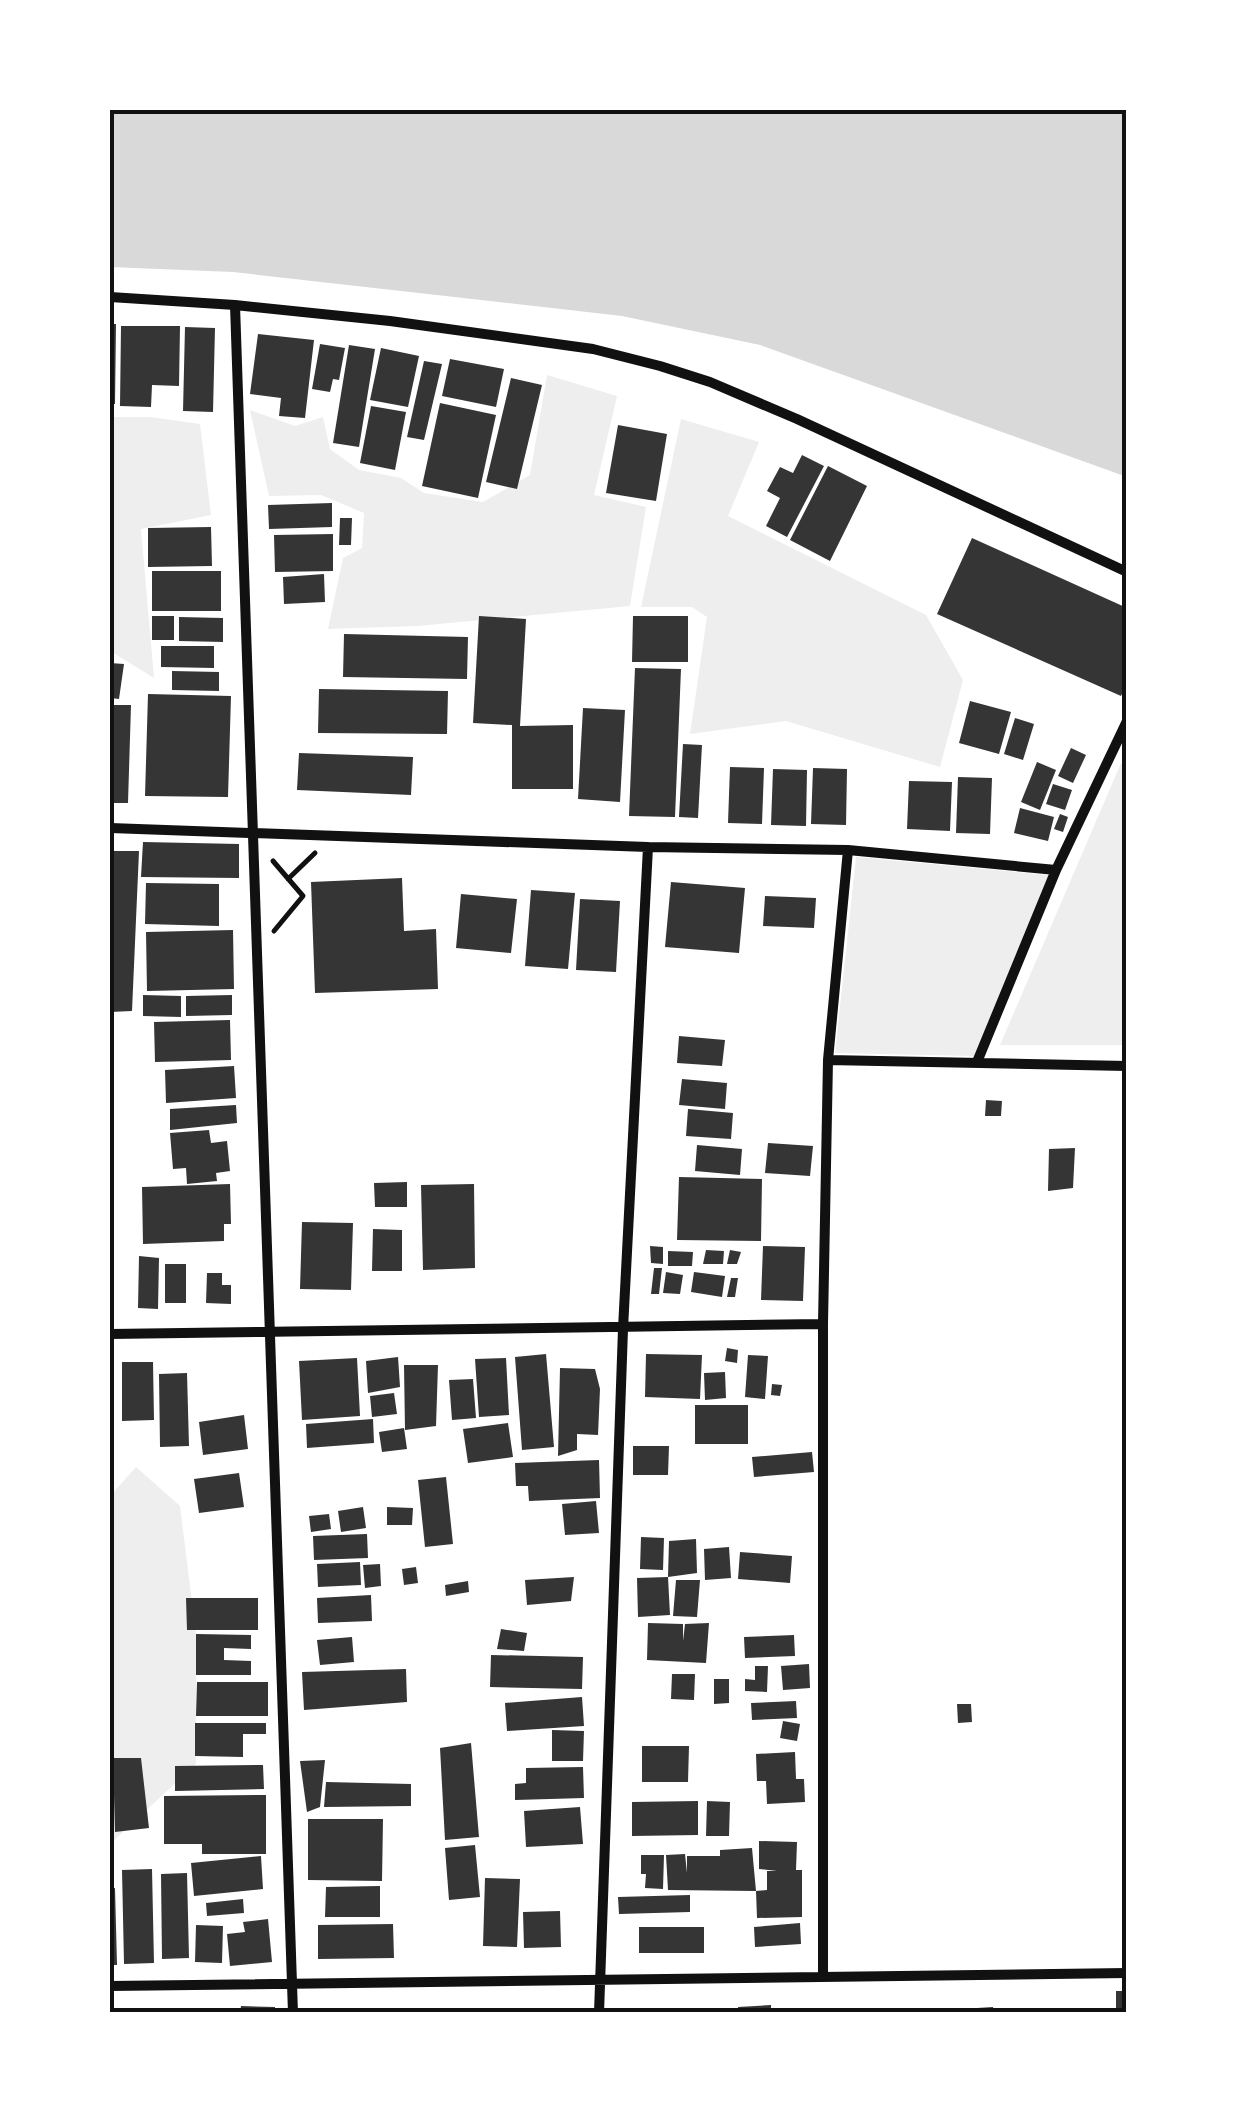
<svg xmlns="http://www.w3.org/2000/svg" width="1237" height="2123" font-family="'PT Sans Narrow',sans-serif">
  <style>
    .green { fill: #eee }
    .water { fill: #d9d9d9 }
    .building { fill: #353535 }
    .lines { fill: none; stroke-linecap: round; stroke-linejoin: round }
    .path { stroke: #111; stroke-width: 5 }
    .minor { stroke: #111; stroke-width: 10 }
    .neatline { fill: none; stroke: #111; stroke-width: 4 }
  </style>
  <rect width="100%" height="100%" fill="#fff"/>
  <path class="green" d="M547 375 617 396 594 495 646 507 630 606 418 626 328 629 343 558 362 548 364 513 321 495 269 496 250 410 295 426 323 417 330 449 359 470 401 478 424 493 483 502 530 475Z
    M110 417H150L200 424 211 515 141 529 154 678 110 651Z
    M681 419 759 442 728 516 926 615 963 680 940 767 786 721 690 734 707 617 692 607H641Z
    M1121 763 1127 766V1045H1000Z
    M856 857 1049 875 974 1056 835 1053Z
    M136 1467 180 1506 196 1634V1764L110 1844V1496Z"/>
  <path class="water" d="M110 110H1127V477L760 345 622 316 233 272 110 267Z"/>
  <path class="building" d="M110 324H116L115 404H110Z
    M121 326H180L179 386 152 385 151 407 120 406Z
    M185 327 215 328 213 412 183 411Z
    M258 334 314 340 305 418 279 416 281 398 250 394Z
    M320 344 345 348 339 380 333 379 330 392 312 389Z
    M349 345 375 349 359 447 333 443Z
    M381 348 419 356 408 407 370 400Z
    M450 359 504 369 496 407 442 396Z
    M424 361 442 364 424 440 407 437Z
    M511 378 542 385 517 489 486 482Z
    M440 403 496 415 478 498 422 486Z
    M371 406 406 412 395 470 360 463Z
    M618 425 667 434 656 501 606 493Z
    M802 455 824 466 787 537 766 526 780 498 767 491 780 467 793 473Z
    M828 466 867 486 830 561 790 540Z
    M332 503V527L269 529 268 505Z
    M340 518H352L351 545H339Z
    M211 527 212 566 148 567V528Z
    M333 534V571L275 572 274 535Z
    M972 538 1127 608V683L1121 696 937 614Z
    M152 571H221V611H152Z
    M324 574 325 602 284 604 283 577Z
    M152 616H174V640H152Z
    M479 616 526 619 520 726 573 725V789H512V725L473 723Z
    M633 616H688V662H632Z
    M179 617 223 618V642L179 641Z
    M344 634 468 637 467 679 343 677Z
    M161 646H214V668L161 667Z
    M110 663 124 664 119 699 110 698Z
    M635 668 681 669 675 817 629 816Z
    M172 671 219 672V691L172 690Z
    M319 689 448 691 447 734 318 733Z
    M148 694 231 696 228 797 145 796Z
    M970 701 1011 712 999 754 959 743Z
    M110 705H131L128 803H110Z
    M583 708 625 710 620 802 578 799Z
    M1015 718 1034 724 1023 760 1004 754Z
    M683 744 702 745 698 818 679 817Z
    M1071 748 1086 755 1073 783 1058 776Z
    M299 753 413 757 411 795 297 790Z
    M1037 762 1056 770 1040 810 1021 802Z
    M730 767 764 768 762 824 728 823Z
    M813 768 847 769 846 825 811 824Z
    M773 769 807 770 806 826 771 825Z
    M958 777 992 778 990 834 956 833Z
    M909 781 952 782 950 831 907 829Z
    M1053 784 1072 790 1065 810 1046 804Z
    M1020 808 1054 817 1048 841 1014 833Z
    M1060 814 1068 817 1063 832 1054 829Z
    M143 842 239 844V878L141 877Z
    M110 851H139L132 1011 110 1012Z
    M402 878 404 931 436 929 438 989 315 993 311 882Z
    M671 882 745 888 739 953 665 947Z
    M146 883 219 884V926L145 924Z
    M531 890 575 893 568 969 525 966Z
    M461 894 517 899 511 953 456 948Z
    M765 896 816 898 814 928 763 926Z
    M580 899 620 901 616 972 576 970Z
    M233 930 234 989 147 991 146 932Z
    M143 995 181 996V1017L143 1016Z
    M232 995V1015L186 1016V996Z
    M230 1020 231 1060 155 1062 154 1022Z
    M679 1036 725 1040 722 1066 677 1063Z
    M234 1066 236 1098 166 1103 165 1070Z
    M682 1079 727 1083 725 1109 679 1105Z
    M986 1100 1002 1101 1001 1116H985Z
    M236 1105 237 1123 170 1130V1109Z
    M688 1109 733 1113 731 1139 686 1136Z
    M209 1130 211 1143 227 1141 230 1171 216 1173 217 1181 187 1184 186 1168 173 1169 170 1133Z
    M768 1143 813 1146 810 1176 765 1173Z
    M697 1145 742 1149 740 1175 695 1171Z
    M1075 1148 1073 1188 1048 1191 1049 1149Z
    M679 1177 762 1179 761 1241 677 1240Z
    M407 1182V1207H375L374 1183Z
    M230 1184 231 1224H224V1241L143 1244 142 1187Z
    M474 1184 475 1268 423 1270 421 1185Z
    M302 1222 353 1223 351 1290 300 1289Z
    M373 1229 402 1230V1271H372Z
    M650 1246 663 1247V1264L651 1263Z
    M763 1246 805 1247 803 1301 761 1300Z
    M706 1250 724 1251 723 1264H703Z
    M730 1250 741 1252 737 1264H727Z
    M668 1251 693 1252 692 1266H668Z
    M139 1256 159 1258 158 1309 138 1308Z
    M165 1264H186V1303H165Z
    M654 1268H662L659 1294H651Z
    M666 1272 683 1275 680 1294 663 1293Z
    M694 1272 725 1276 722 1297 691 1292Z
    M207 1273H222V1285H231V1304L206 1303Z
    M731 1278H738L735 1297H727Z
    M727 1348 738 1350 737 1363 725 1361Z
    M546 1354 554 1447 522 1450 515 1357Z
    M646 1354 702 1355 700 1399 645 1397Z
    M748 1355 768 1356 765 1399 745 1397Z
    M398 1357 400 1387 368 1393 366 1361Z
    M357 1358 360 1416 302 1420 299 1361Z
    M506 1358 509 1415 479 1417 475 1359Z
    M122 1362H153L154 1420 122 1421Z
    M404 1365H438L436 1426 405 1430Z
    M560 1368 595 1369 600 1389 598 1435 577 1434V1450L558 1456Z
    M725 1372 726 1398 705 1400 704 1373Z
    M187 1373 189 1446 160 1447 159 1374Z
    M473 1379 476 1418 452 1420 449 1380Z
    M772 1384 782 1385 780 1396 771 1395Z
    M394 1393 397 1414 372 1417 370 1396Z
    M695 1405H748V1444H695Z
    M244 1415 248 1449 203 1455 199 1422Z
    M373 1419 374 1443 307 1448 306 1424Z
    M508 1423 513 1457 468 1463 463 1429Z
    M404 1428 407 1449 382 1452 379 1432Z
    M633 1446H669L668 1475H633Z
    M812 1452 814 1472 754 1477 752 1457Z
    M599 1460 600 1498 529 1501 528 1486H516L515 1463Z
    M239 1473 244 1507 199 1513 194 1479Z
    M446 1477 453 1544 425 1547 418 1480Z
    M596 1501 599 1533 565 1535 562 1504Z
    M363 1507 366 1528 341 1532 338 1511Z
    M387 1507 413 1508 412 1525H387Z
    M329 1514 331 1529 311 1532 309 1516Z
    M367 1534 368 1558 314 1560 313 1536Z
    M641 1537 664 1538 663 1570 640 1569Z
    M696 1539 697 1573 668 1577 669 1541Z
    M729 1547 731 1578 705 1580 704 1549Z
    M740 1552 792 1556 790 1583 738 1579Z
    M360 1562 361 1585 318 1587 317 1564Z
    M380 1564 381 1586 365 1588 363 1565Z
    M416 1567 418 1583 404 1585 402 1569Z
    M574 1577 571 1601 527 1605 525 1580Z
    M668 1577 670 1615 638 1617 637 1578Z
    M676 1580H700L697 1617 673 1616Z
    M468 1581 469 1592 446 1596 445 1585Z
    M371 1595 372 1621 318 1623 317 1598Z
    M186 1598H258V1630H187Z
    M648 1623 683 1624V1641L685 1624 709 1623 706 1663 647 1660Z
    M501 1629 527 1633 524 1651 497 1649Z
    M196 1634 251 1635V1649L224 1648V1660L251 1661V1675H196Z
    M794 1635 795 1656 745 1658 744 1637Z
    M352 1637 354 1662 320 1665 317 1640Z
    M491 1655 583 1657 582 1689 490 1687Z
    M809 1664 810 1688 783 1690 781 1666Z
    M755 1666H768L767 1692 745 1691V1679L755 1680Z
    M406 1669 407 1702 304 1710 302 1672Z
    M672 1674H695L694 1700 671 1699Z
    M714 1679H729V1703L714 1704Z
    M197 1682H268V1716H196Z
    M582 1697 584 1726 507 1731 505 1703Z
    M796 1701 797 1718 752 1720 751 1703Z
    M957 1704H971L972 1722 958 1723Z
    M783 1721 800 1724 797 1741 780 1738Z
    M195 1723H266V1734H243V1757L195 1756Z
    M552 1730 584 1731 583 1761H552Z
    M471 1743 479 1837 445 1840 440 1748Z
    M642 1746H689L688 1782H642Z
    M795 1752 796 1779H804L805 1802 767 1804 766 1781H757L756 1754Z
    M113 1758H141L149 1828 115 1832Z
    M325 1760 320 1807 307 1812 300 1761Z
    M263 1765 264 1789 175 1791V1766Z
    M583 1767 584 1798 515 1800V1784L526 1783V1768Z
    M326 1782 411 1784V1806L324 1807Z
    M266 1795V1854H202V1844H164V1796Z
    M698 1801V1835L632 1836V1802Z
    M707 1801 730 1802 729 1836H706Z
    M580 1807 583 1844 526 1847 524 1811Z
    M308 1819H383L382 1881 308 1880Z
    M759 1841 797 1842 796 1870H802V1917L757 1918 756 1891 767 1890V1871H777L759 1869Z
    M475 1845 480 1897 449 1900 445 1848Z
    M752 1848 756 1891 668 1890 666 1855 685 1854 687 1873V1856H720V1850Z
    M641 1855H664L663 1889 645 1888 646 1874H641Z
    M261 1856 263 1889 194 1896 191 1863Z
    M152 1869 154 1963 124 1964 122 1870Z
    M187 1873 189 1958 162 1959 161 1874Z
    M485 1878 520 1879 517 1947 483 1946Z
    M380 1886V1917H325L326 1887Z
    M115 1888 117 1965H110V1889Z
    M690 1895V1912L619 1914 618 1897Z
    M243 1899 244 1913 207 1916 206 1903Z
    M560 1911 561 1947 524 1948 523 1912Z
    M268 1919 272 1962 230 1966 227 1934 245 1932 243 1922Z
    M800 1923 801 1944 755 1947 754 1927Z
    M393 1924 394 1958 318 1959V1925Z
    M196 1925 223 1926 222 1963 195 1962Z
    M639 1927H704V1953H639Z
    M1116 1991H1127V2013H1116Z
    M771 2005V2013H739L738 2007Z
    M241 2006 275 2007V2013H240Z
    M993 2007 994 2013H961V2009Z
    M316 2008 349 2010 348 2013H316Z
    M1079 2008 1110 2009V2013H1079Z"/>
  <g class="lines">
    <path class="path" d="M273 861 303 896 274 931
      M288 879 315 853"/>
    <path class="minor" d="M110 297 235 305 390 321 593 349 660 366 710 382 797 419 1127 572
      M235 305 293 2013
      M110 828 648 847 848 850 1056 870
      M828 1060 1127 1066
      M977 1062 1056 870 1127 721
      M110 1334 823 1324
      M823 1976V1324L828 1060 848 850
      M110 1986 1127 1973
      M599 2013 623 1329 648 847"/>
  </g>
  <rect width="1237" height="2123" fill="none" stroke="#ffffff" stroke-width="225"/>
  <rect x="112" y="112" width="1012" height="1898" class="neatline"/>
</svg>
